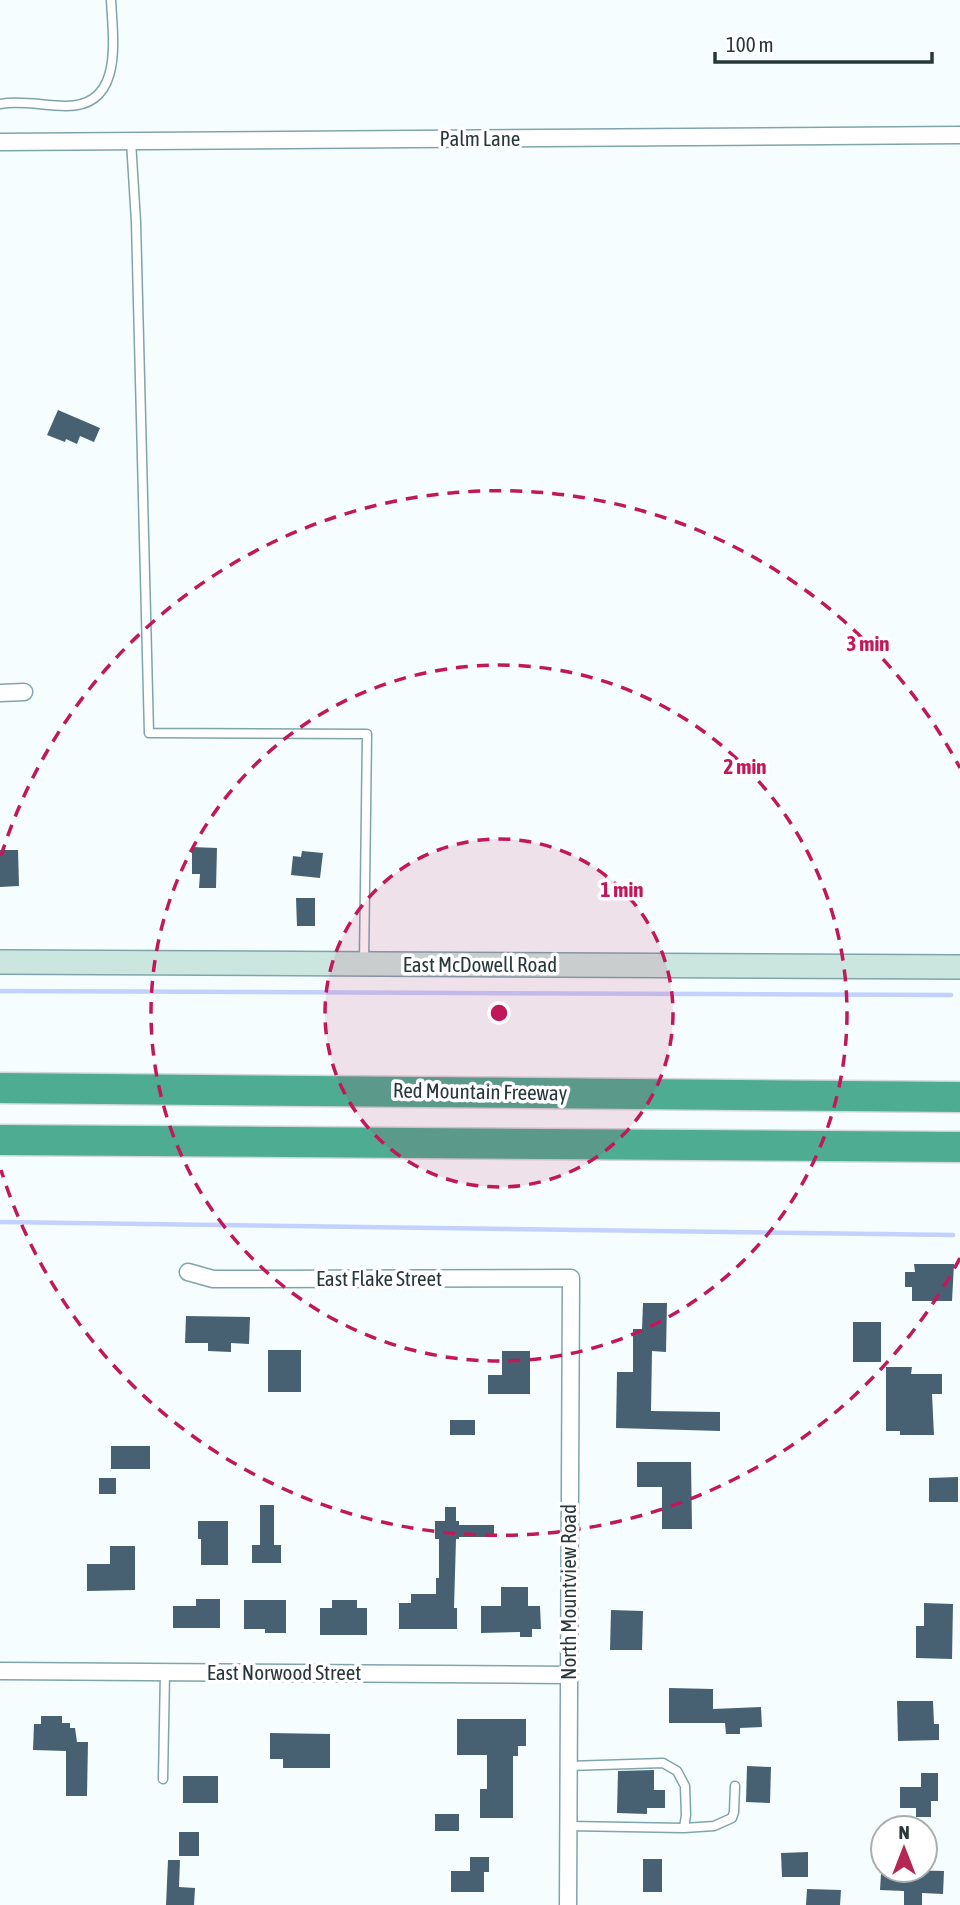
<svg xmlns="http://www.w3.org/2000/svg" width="960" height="1905" font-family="'Asap Condensed',sans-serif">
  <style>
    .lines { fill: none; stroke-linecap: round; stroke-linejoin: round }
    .stream { stroke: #c3d1fe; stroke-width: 4.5 }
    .building { fill: #476172 }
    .lane-casing { stroke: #7fa5aa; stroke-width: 11 }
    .street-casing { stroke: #7fa5aa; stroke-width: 19 }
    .secondary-casing { stroke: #7fa5aa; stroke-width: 26 }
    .highway-casing { stroke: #d4d7d8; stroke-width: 33 }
    .lane { stroke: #fff; stroke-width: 8 }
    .street { stroke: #fff; stroke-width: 16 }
    .secondary { stroke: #cae6de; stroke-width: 23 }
    .highway { stroke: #4dac92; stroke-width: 30 }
    .ring { fill: none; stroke: #c2185b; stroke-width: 3.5; stroke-dasharray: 12 9 }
    .labels { text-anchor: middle; stroke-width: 7; stroke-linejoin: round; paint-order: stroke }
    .street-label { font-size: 21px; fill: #28383a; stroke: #fff }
    .centre { fill: #c2185b; stroke: #fff; stroke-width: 3.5 }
    .ring-label { font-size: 21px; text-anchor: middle; font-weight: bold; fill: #c2185b; stroke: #fff; stroke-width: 7; stroke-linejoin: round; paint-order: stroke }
  </style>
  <rect width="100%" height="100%" fill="#f5fdfe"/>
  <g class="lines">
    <path class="stream" d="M0 991 951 995
      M0 1222 953 1235"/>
  </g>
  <path class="building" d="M58 410 100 428 94 442 80 436 77 444 66 439 65 442 47 435Z
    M192 847 217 848 216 888H199L200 874H192Z
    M0 850H18L19 886 0 887Z
    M302 851 323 853 320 878 291 875 293 856 301 857Z
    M296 898H315V926H297Z
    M914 1264H954L952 1301H912V1287H905V1272H915Z
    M643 1303H667L666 1352 652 1351 651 1411 720 1412V1431L616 1428 617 1372H633V1329H642Z
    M186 1316 250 1317 249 1344 231 1343V1352L208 1351V1343H185Z
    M853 1322H881V1362H853Z
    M268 1350H301V1392H268Z
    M502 1351H530V1394H488V1375H502Z
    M886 1367H912L911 1374H942V1394H932L934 1435H900V1431H886Z
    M450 1420H475V1435H450Z
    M111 1446H150V1469H111Z
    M637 1462H691L692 1529H662V1487H637Z
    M958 1477V1502H929V1478Z
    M99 1478H116V1494H99Z
    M260 1505H274V1545H281V1563H252V1545H260Z
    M445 1507H456V1521H459V1525H494V1537H459V1539H456L454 1608H457V1629H399V1603H411V1594H436V1578H439V1539H435V1521H445Z
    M198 1521H228V1565H201V1539H198Z
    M110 1546H135V1590L87 1591V1564H110Z
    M501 1587H528V1606H540L541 1629H532V1637H520V1632L481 1633V1606H501Z
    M196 1599H220V1628H173V1606H196Z
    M244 1600H286V1633H265V1629H244Z
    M332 1600H357V1608H367V1635H320V1608H332Z
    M924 1603 953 1604 952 1659 916 1658V1626H924Z
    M611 1610 643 1611 642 1650H610Z
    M669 1688 713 1689V1709L761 1707 762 1727 740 1728V1734H726L725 1723H669Z
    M897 1701H933L934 1724H939V1740L898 1741Z
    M41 1716H62V1723H70V1728H75L77 1742H88L87 1796H66V1751L33 1750 34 1724H41Z
    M457 1719H526V1746H518V1756H513V1818H480V1789H487V1755H457Z
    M270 1733 330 1734V1768H283V1759H270Z
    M747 1766 771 1767 770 1803 746 1802Z
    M654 1770V1790H665V1808H647V1814L617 1813 618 1771Z
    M921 1773H938V1801H931V1817H916V1808H900V1787H921Z
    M183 1776H218V1803H183Z
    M435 1814H459V1831H435Z
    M179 1832H199V1856H179Z
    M808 1852V1877H782L781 1853Z
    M470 1857H489V1872H484V1892H451V1871H470Z
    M643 1859H662V1892H643Z
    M168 1860H180L179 1887 195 1888 194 1905H166Z
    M903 1870 944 1871 943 1894 922 1893V1905H904V1891L880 1890 881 1874 903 1875Z
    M807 1889 841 1890 840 1905H806Z"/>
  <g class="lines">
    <g class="lane-casing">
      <path id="lane" d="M0 104C21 100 44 106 65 106 124 107 113 40 111 0
        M131 141 136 222 149 733 367 734 364 963
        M163 1779 165 1672
        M568 1826 684 1828 686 1815 685 1786 677 1771 663 1763 568 1766
        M684 1828 714 1826 732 1818 734 1812 735 1786"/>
    </g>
    <g class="street-casing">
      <path id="street" d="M0 142 960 135
        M0 693 24 692
        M188 1272 213 1279 571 1278 568 1905
        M0 1671 568 1675"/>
    </g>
    <g class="secondary-casing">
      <path id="secondary" d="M0 962 960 967"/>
    </g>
    <g class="highway-casing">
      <path id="highway" d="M0 1088 960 1097
        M0 1140 960 1147"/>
    </g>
    <use href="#lane" class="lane"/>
    <use href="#street" class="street"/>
    <use href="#secondary" class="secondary"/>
    <use href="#highway" class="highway"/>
  </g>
  <circle cx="499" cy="1013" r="174" fill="#c2185b" fill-opacity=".12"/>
  <g class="ring">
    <circle cx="499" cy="1013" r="174"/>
    <circle cx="499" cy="1013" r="348"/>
    <path d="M960 1258A522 522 0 0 1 1 1170M1 856A522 522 0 0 1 960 768"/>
  </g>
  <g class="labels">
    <g class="street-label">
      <text x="480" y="146">Palm Lane</text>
      <text x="480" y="972">East McDowell Road</text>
      <text transform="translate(480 1092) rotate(1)" y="7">Red Mountain Freeway</text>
      <text x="379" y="1286">East Flake Street</text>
      <text transform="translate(569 1592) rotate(-90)" y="7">North Mountview Road</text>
      <text x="284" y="1680">East Norwood Street</text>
    </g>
  </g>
  <circle cx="499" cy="1013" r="10" class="centre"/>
  <g class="ring-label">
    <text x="868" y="651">3 min</text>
    <text x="745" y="774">2 min</text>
    <text x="622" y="897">1 min</text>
  </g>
  <g transform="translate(904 1849)"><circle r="33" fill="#ffffff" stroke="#a9afb0" stroke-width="2"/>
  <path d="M0-5L12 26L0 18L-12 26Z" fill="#b62653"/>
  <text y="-10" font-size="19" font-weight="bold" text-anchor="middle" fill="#28383a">N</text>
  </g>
  <path d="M715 52v10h217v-10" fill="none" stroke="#28383a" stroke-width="3.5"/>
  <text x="726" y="52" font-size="21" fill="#28383a" stroke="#ffffff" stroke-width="5" paint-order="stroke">100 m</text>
</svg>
